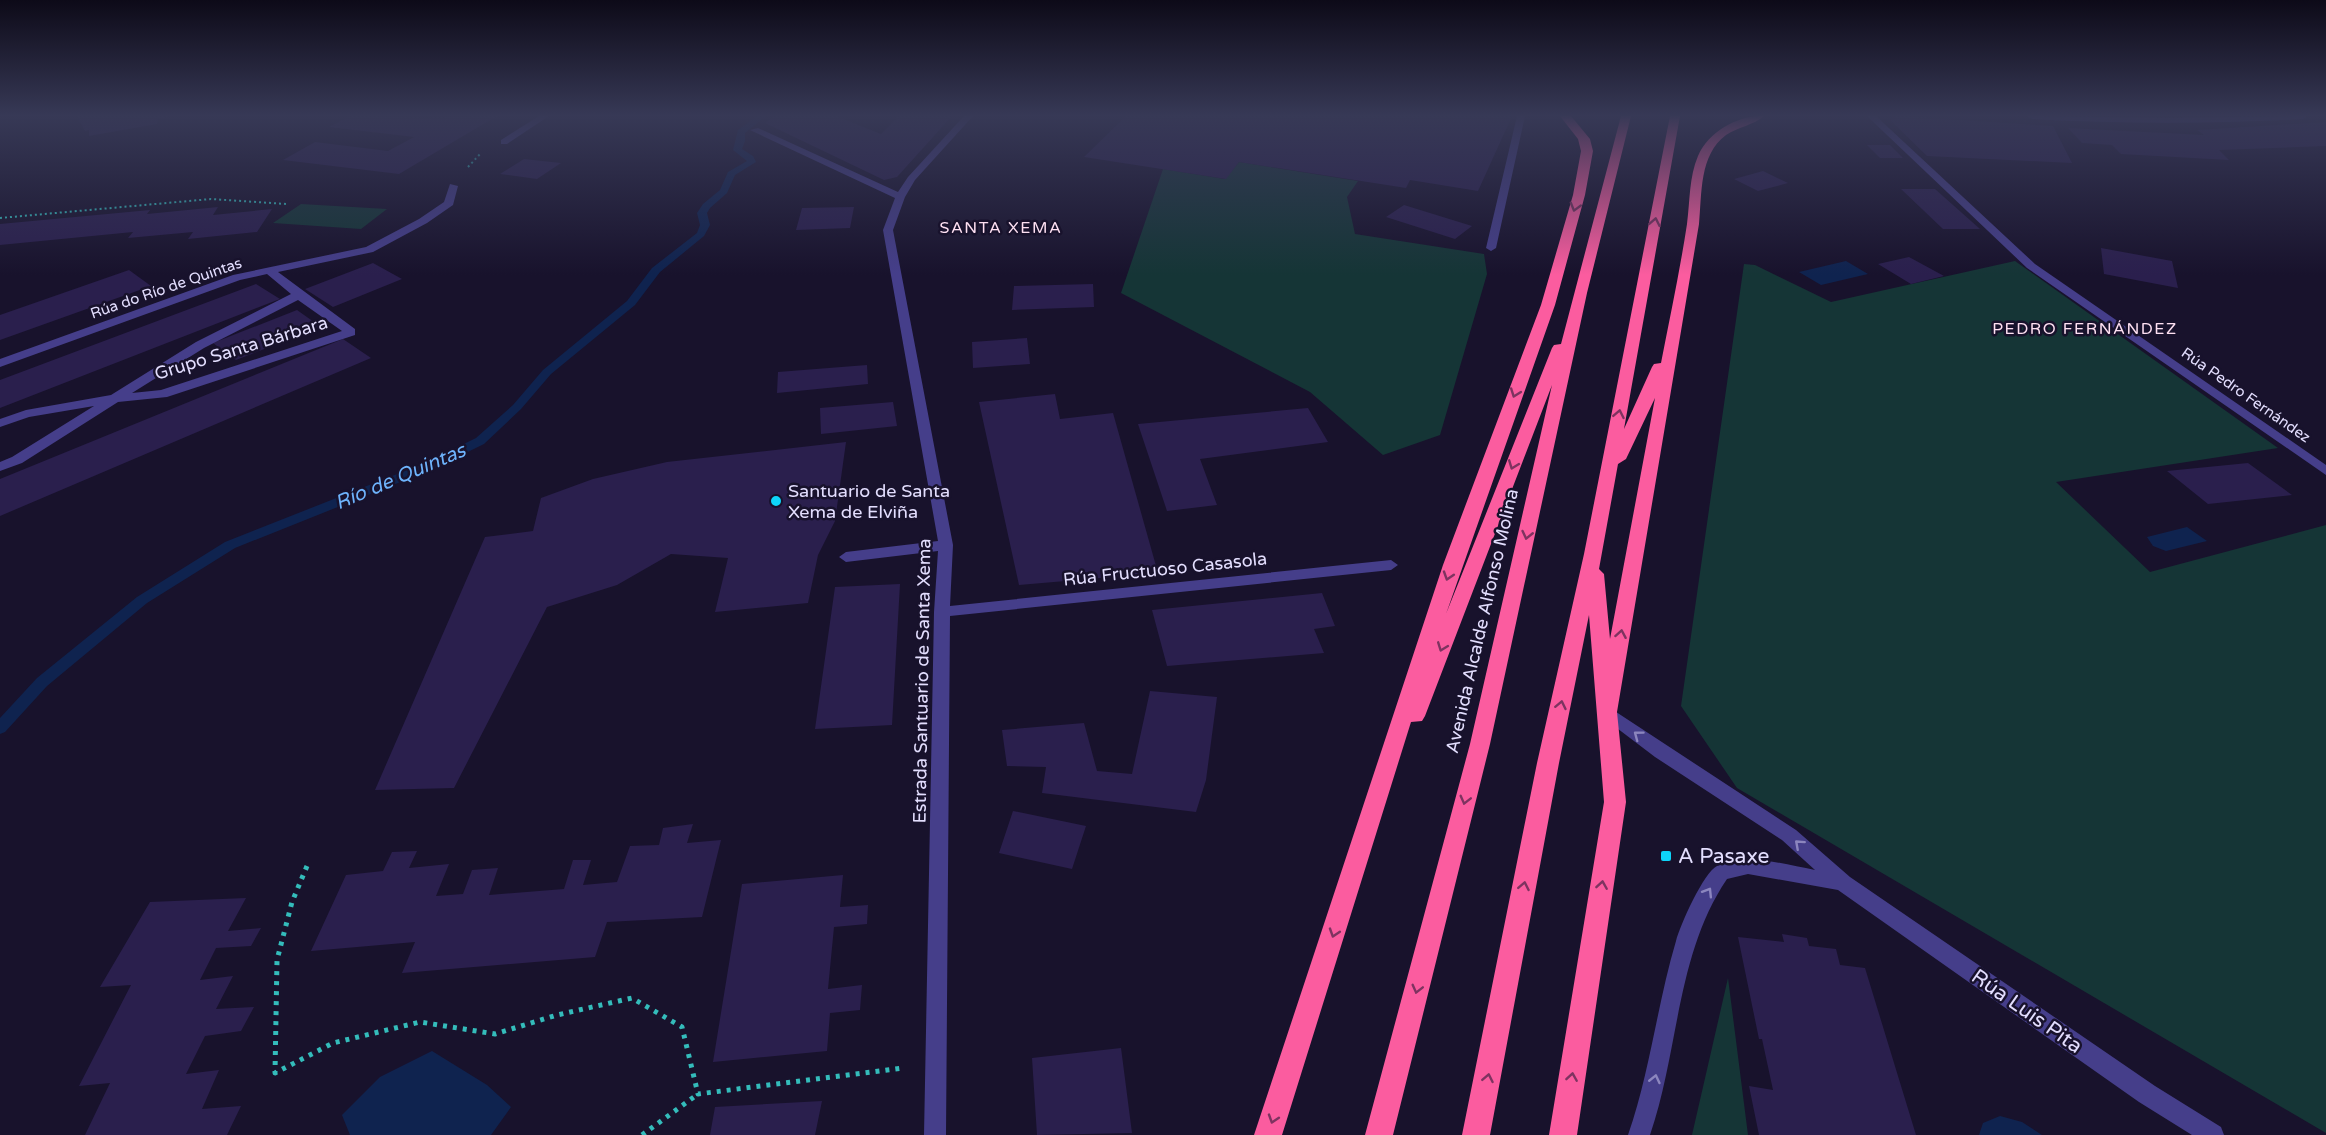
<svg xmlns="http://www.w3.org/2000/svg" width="2326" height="1135" font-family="'Varela Round',sans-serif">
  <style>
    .green { fill: #153536 }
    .water { fill: #0f234f }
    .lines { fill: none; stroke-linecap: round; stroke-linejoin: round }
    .stream { fill: #0f234f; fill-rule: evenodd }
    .building { fill: #2a1f4d }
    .path-far1 { stroke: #34bcbb; stroke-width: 2; stroke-dasharray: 2 3; stroke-linecap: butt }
    .path { stroke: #34bcbb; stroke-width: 5; stroke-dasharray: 4 6; stroke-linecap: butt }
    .minor { fill: #453e8a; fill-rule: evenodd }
    .highway { fill: #fb5c9f; fill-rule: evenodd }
    .oneway { stroke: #7e3360 }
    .oneway2 { stroke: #8c86be }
    .poi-dot { fill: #0ed5fa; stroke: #18122c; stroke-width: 2 }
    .labels { text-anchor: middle; stroke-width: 5; stroke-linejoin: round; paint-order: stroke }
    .far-street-label { font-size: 15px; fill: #e3defe; stroke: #18122c }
    .far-neighbourhood-label { font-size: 16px; letter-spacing: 1.5px; fill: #fee0f2; stroke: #18122c }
    .street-label { font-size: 18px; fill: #e3defe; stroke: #18122c }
    .poi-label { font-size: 18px; fill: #e3defe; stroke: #18122c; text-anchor: start }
    .water-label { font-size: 20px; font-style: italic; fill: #6eb3fc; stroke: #18122c }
    .near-poi-label { font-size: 21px; fill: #e3defe; stroke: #18122c; text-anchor: start }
    .near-street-label { font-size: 21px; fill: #e3defe; stroke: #18122c }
  </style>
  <rect width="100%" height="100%" fill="#18122c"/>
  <path class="green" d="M1239 162 1358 181 1347 197 1355 234 1484 254 1487 274 1440 435 1383 455 1310 392 1121 293 1163 169 1225 179Z
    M301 204 387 209 361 229 273 223Z
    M2015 261 2278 448 2056 482 2150 572 2326 525V1133L1737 788 1681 706 1744 264 1755 265 1831 302Z
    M1728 978 1748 1135H1692Z"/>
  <path class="water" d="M1846 261 1868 274 1821 285 1799 272Z
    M2187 527 2207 541 2166 551 2153 546 2147 537Z
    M432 1051 487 1085 511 1107 491 1135H350L342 1115 380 1077Z
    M2000 1116 2022 1122 2042 1135H1979L1983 1123Z"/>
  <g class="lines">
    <path class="stream" d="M757 116H766L745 133V141L742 149 753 156 756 162 735 175 727 193 710 208 707 213 710 225 704 236 660 272 635 305 551 374 521 409 484 444 433 469 235 548 147 603 47 686 5 732 0 734V718L37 678 137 597 225 542 425 463 476 438 513 405 543 370 627 301 652 268 697 233 700 225 697 213 703 204 720 190 728 172 747 161 733 150 738 130Z"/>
  </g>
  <path class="building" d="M77 116H166L167 117 158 119 157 124 89 136V130L85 131Z
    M350 116 427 118 497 116 399 174 283 160 315 142 388 151 414 137 329 127Z
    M776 116H836L881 134 899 116H952L897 177 884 180 765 123Z
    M1126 116H1512L1478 191 1410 180 1406 188 1239 162 1226 179 1084 157Z
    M1897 116 2053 126 2072 163 1927 156 1890 120Z
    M2326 122V146L2219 150 2229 160 2121 154 2112 145 2082 143 2068 128 2204 135 2197 130Z
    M1867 145H1890L1903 158H1880Z
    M524 159 561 163 537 179 500 174Z
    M1763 171 1788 183 1758 191 1734 179Z
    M1901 189H1935L1980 229H1943Z
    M1404 205 1472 226 1455 239 1386 217Z
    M218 207 213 215 272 209 257 232 188 239 193 232 128 238 133 232 0 245V224L150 210 147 214Z
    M854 207 850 228 796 230 802 208Z
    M2101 248 2172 261 2178 288 2104 274Z
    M1909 257 1944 276 1911 284 1878 264Z
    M373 263 402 279 333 307 305 289Z
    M129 270 151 286 0 340V315Z
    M256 284 280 299 0 408V380Z
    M1093 284 1094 307 1012 310 1014 286Z
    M297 310 321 327 236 360 213 343Z
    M1027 338 1030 364 973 368 972 342Z
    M343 339 371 358 0 516V479Z
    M867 365 868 384 777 393 778 372Z
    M1055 394 1060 419 1113 413 1158 573 1019 585 979 402Z
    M893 402 897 426 821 434 820 408Z
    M1308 408 1328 442 1200 459 1217 505 1167 511 1138 424Z
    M846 442 835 521 818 555 808 603 715 612 728 558 671 554 617 585 547 607 454 788 375 790 485 537 533 531 541 498 593 479 667 462Z
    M2248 463 2292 495 2208 504 2167 471Z
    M900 584 892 725 815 729 835 587Z
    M1322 593 1335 626 1314 629 1324 653 1167 666 1152 610Z
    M1150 691 1217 697 1206 780 1196 812 1042 793 1046 767 1007 766 1002 730 1084 723 1097 771 1132 774Z
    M1013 811 1086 826 1072 869 999 853Z
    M693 824 687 843 721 840 702 917 607 922 595 957 402 973 415 942 311 951 346 875 383 871 392 852 417 851 409 868 449 864 436 896 463 894 472 870 498 868 489 895 564 889 573 860H591L583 885 617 882 630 846 659 845 663 828Z
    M843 875 840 907 868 905 867 924 834 927 828 989 862 985 860 1010 830 1013 827 1051 713 1062 742 884Z
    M246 898 228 931 261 928 251 946 216 948 200 980 233 976 216 1009 254 1007 241 1031 205 1036 186 1074 219 1070 202 1109 241 1106 227 1135H85L110 1083 79 1086 131 985 100 987 150 902Z
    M1782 934 1807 938 1809 946 1836 949 1840 965 1865 968 1916 1135H1759L1749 1086 1773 1090 1762 1039H1759L1738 937 1784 942Z
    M1121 1048 1132 1133 1037 1135 1032 1058Z
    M822 1101 815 1135H710L715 1107Z"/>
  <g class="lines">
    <path class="path-far1" d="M468 167 481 153
      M0 218 211 199 286 204"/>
    <path class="path" d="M307 866 292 902 277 960 275 1073 333 1043 420 1022 495 1034 557 1015 632 998 682 1027 698 1094 903 1068
      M642 1135 698 1094"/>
    <path class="minor" d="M539 116H549L507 144H501V140Z
      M964 116H973L915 180 905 197 893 230 953 545 950 606 1391 560 1398 565 1391 570 950 616 946 1135H924L934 612 938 551 846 562 839 557 846 552 938 541 883 230 895 198 750 130 758 128 898 192 908 177Z
      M1517 116H1525L1496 248 1491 251 1486 248Z
      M1867 116H1876L2035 264 2326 465V475L2027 268Z
      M2028 116 2168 118 2307 116 2303 119C2213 124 2122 124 2032 119Z
      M450 184 458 186 453 205 427 223 373 252 278 272 355 329V335L167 397 118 402 22 463 0 471V462L12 457 94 406 29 417 0 427V419L26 410 111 395 196 342 291 294 267 274 240 280 0 367V359L233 275 366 247 419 219 444 202ZM298 300 342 331 161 390 132 393 204 348Z
      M1607 706 1796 830 1850 877 2155 1086 2221 1127 2224 1135H2192L2139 1102 1838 890 1748 874 1727 879C1676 954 1679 1051 1650 1135H1628C1650 1072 1657 1005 1676 941 1680 925 1704 872 1717 866 1749 853 1783 864 1815 870L1782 840 1655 757 1601 716 1599 712 1601 708Z"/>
    <path class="highway" d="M1560 116H1571L1590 139 1593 151 1585 195 1555 305 1446 614 1552 348 1554 345 1561 344 1621 116H1631L1587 293 1490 744 1393 1135H1365L1470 744 1552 385 1425 716 1422 721 1411 722 1282 1135H1254L1443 565 1541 305 1573 195 1581 151 1578 139Z
      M1670 116H1680L1624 429 1652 367 1654 364 1661 363C1670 317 1680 270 1687 224 1690 201 1689 177 1698 156 1709 131 1738 115 1764 116 1754 125 1738 127 1726 135 1699 155 1702 194 1699 224L1617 712 1626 802 1577 1135H1549L1604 802 1589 615 1559 763 1490 1135H1462L1537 763 1584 554ZM1655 398 1610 639 1604 574 1599 569 1618 464 1626 459Z"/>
  </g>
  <defs><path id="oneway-chevron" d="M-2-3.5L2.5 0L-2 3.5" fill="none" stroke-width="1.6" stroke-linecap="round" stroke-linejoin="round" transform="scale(1.5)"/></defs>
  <g class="oneway">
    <use href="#oneway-chevron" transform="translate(1575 207) rotate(106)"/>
    <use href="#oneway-chevron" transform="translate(1655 222) rotate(-79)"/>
    <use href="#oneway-chevron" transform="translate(1515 393) rotate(110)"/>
    <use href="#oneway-chevron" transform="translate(1619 414) rotate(-79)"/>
    <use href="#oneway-chevron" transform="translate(1513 465) rotate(111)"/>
    <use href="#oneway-chevron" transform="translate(1527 535) rotate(103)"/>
    <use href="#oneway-chevron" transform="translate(1448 576) rotate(108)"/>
    <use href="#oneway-chevron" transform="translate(1621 634) rotate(-80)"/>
    <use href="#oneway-chevron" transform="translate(1442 647) rotate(111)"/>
    <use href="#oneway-chevron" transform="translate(1561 705) rotate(-78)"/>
    <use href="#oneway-chevron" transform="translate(1465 800) rotate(104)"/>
    <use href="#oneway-chevron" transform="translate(1602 885) rotate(-81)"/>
    <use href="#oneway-chevron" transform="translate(1524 886) rotate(-79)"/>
    <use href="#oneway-chevron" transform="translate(1334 933) rotate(108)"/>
    <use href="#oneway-chevron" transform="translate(1417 989) rotate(104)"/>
    <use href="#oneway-chevron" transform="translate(1572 1077) rotate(-81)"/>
    <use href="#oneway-chevron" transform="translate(1488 1078) rotate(-79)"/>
    <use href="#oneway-chevron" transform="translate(1273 1119) rotate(108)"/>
  </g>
  <g class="oneway2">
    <use href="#oneway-chevron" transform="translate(1638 735) rotate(-143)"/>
    <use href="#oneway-chevron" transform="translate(1799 844) rotate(-138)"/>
    <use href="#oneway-chevron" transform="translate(1708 892) rotate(-58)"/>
    <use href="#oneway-chevron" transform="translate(1655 1079) rotate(-77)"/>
  </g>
  <linearGradient id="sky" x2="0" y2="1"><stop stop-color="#0d0a18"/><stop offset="0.42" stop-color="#373956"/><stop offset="1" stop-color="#373956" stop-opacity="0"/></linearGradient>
  <rect width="2326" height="275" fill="url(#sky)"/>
  <g class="poi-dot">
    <circle cx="776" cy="501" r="6"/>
    <rect x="1660" y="850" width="12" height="12" rx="3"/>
  </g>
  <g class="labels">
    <g class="far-street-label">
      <text transform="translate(166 288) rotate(-19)" y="5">Rúa do Río de Quintas</text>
      <text transform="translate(2246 395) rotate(35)" y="5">Rúa Pedro Fernández</text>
    </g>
    <g class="far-neighbourhood-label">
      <text x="1001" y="233">SANTA XEMA</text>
      <text x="2085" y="334">PEDRO FERNÁNDEZ</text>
    </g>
    <g class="street-label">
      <text transform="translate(241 348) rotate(-17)" y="6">Grupo Santa Bárbara</text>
      <text transform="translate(1165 569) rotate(-6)" y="6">Rúa Fructuoso Casasola</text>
      <text transform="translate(1482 621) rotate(-77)" y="6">Avenida Alcalde Alfonso Molina</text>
      <text transform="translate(922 681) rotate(-89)" y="6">Estrada Santuario de Santa Xema</text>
    </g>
    <g class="poi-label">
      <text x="788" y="497">Santuario de Santa<tspan x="788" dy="21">Xema de Elviña</tspan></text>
    </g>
    <g class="water-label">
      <text transform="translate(400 476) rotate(-23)" y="7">Río de Quintas</text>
    </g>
    <g class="near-poi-label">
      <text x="1678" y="863">A Pasaxe</text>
    </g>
    <g class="near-street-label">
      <text transform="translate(2027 1011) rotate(35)" y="7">Rúa Luis Pita</text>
    </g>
  </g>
</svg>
